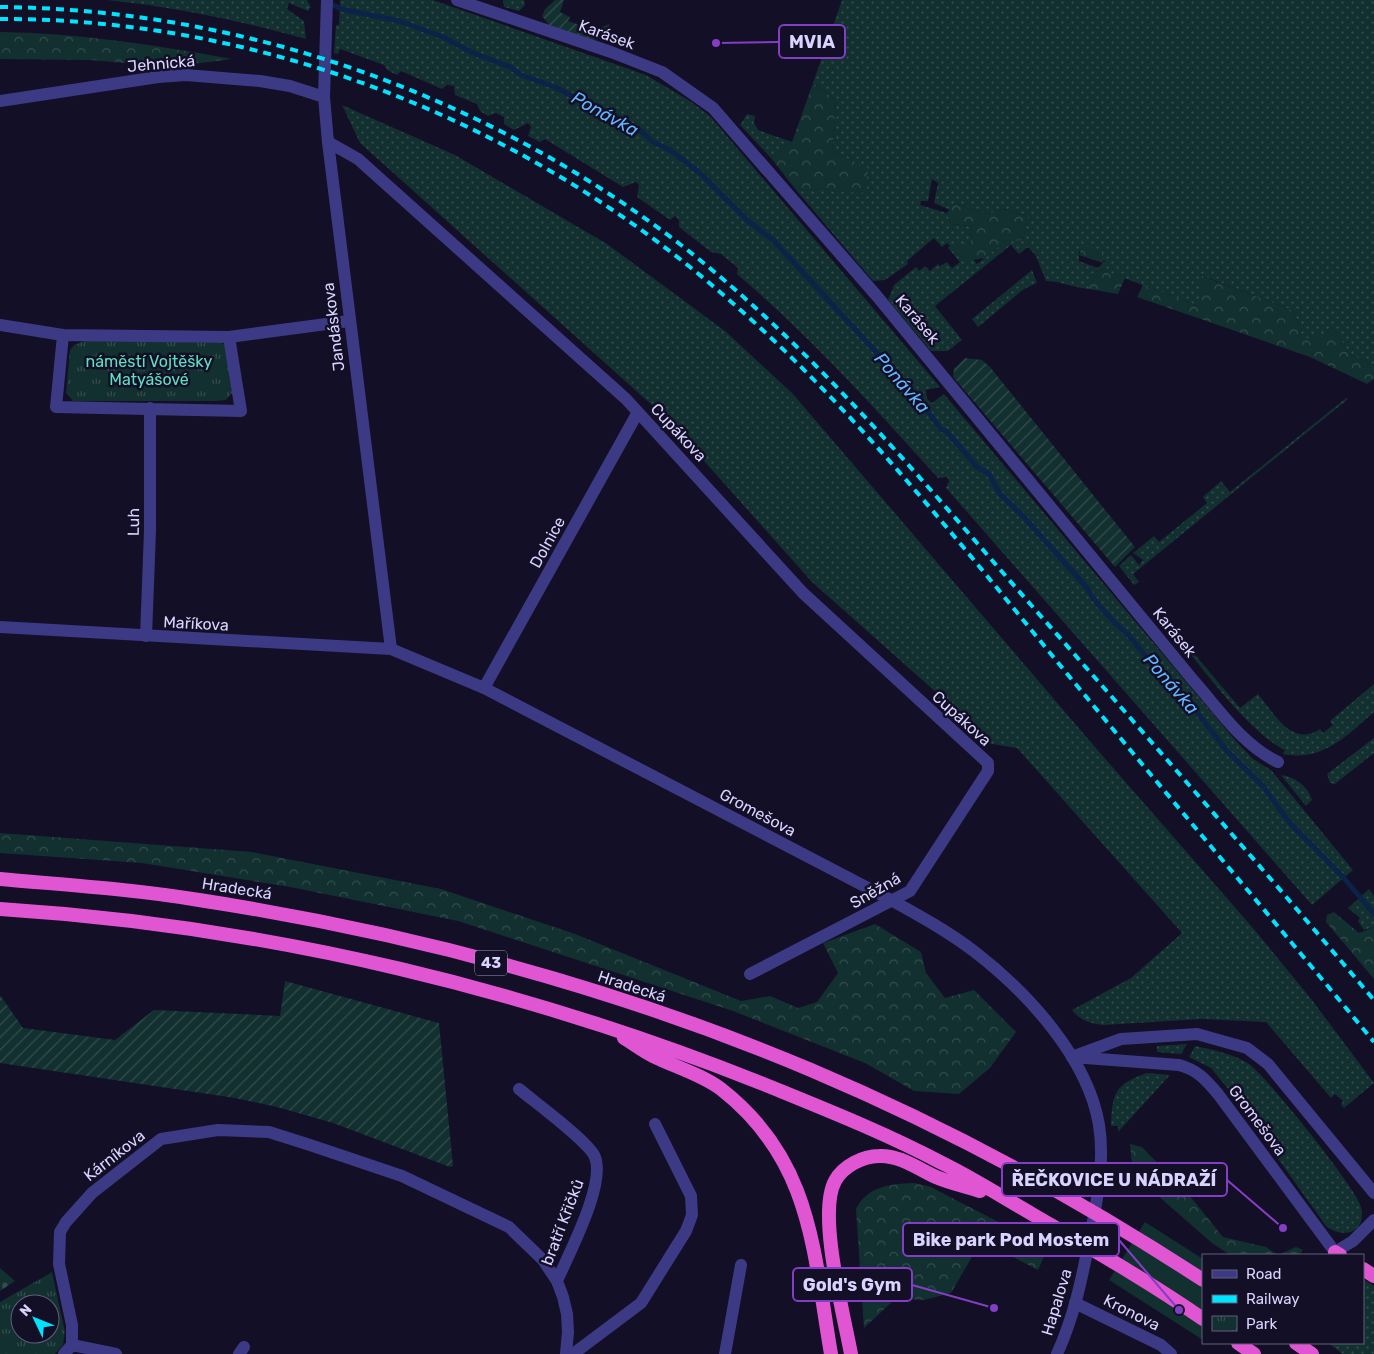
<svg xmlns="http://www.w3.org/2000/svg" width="1374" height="1354" font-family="Rubik,sans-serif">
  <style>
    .grass { fill: url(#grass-dots); fill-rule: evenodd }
    .forest { fill: url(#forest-crowns) }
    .cemetery { fill: url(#cemetery-stones) }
    .park { fill: url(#park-tufts); fill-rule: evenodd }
    .garden { fill: url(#garden-furrows) }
    .pitch { fill: #12302f }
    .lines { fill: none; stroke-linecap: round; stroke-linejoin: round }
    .stream { stroke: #0c2248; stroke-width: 5 }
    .minor { stroke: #3d3a85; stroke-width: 12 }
    .tertiary { stroke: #3d3a85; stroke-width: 12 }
    .trunk { stroke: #e055d1; stroke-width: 14 }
    .rail { stroke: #00e5ff; stroke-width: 4; stroke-dasharray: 8 6; stroke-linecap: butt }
    .labels { text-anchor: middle; stroke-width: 5; stroke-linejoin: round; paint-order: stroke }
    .shield { fill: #130f26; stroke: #9e99be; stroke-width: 1 }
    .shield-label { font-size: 15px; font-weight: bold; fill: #d9d4ff }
    .street-label { font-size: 16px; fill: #d9d4ff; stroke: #130f26 }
    .park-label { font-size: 16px; fill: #5fe0c0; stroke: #130f26 }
    .water-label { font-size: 18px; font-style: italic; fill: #62b6ff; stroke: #130f26 }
    .leader { fill: none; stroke: #843dc5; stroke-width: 2 }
    .callout-dot { fill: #843dc5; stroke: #130f26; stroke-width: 2 }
    .callout { fill: #130f26; stroke: #843dc5; stroke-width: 2 }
    .callout-label { font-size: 18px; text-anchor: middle; font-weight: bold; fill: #d9d4ff }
  </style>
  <defs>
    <pattern id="grass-dots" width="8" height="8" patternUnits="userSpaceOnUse" patternTransform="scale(1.25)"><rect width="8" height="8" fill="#12302f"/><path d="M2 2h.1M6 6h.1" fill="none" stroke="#344d4e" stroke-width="1.8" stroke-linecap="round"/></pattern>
    <pattern id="forest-crowns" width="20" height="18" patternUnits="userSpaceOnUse" patternTransform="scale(1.25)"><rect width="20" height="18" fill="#12302f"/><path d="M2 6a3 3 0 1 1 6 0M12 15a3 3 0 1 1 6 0" fill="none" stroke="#344d4e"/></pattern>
    <pattern id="cemetery-stones" width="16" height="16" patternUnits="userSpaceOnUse" patternTransform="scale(1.25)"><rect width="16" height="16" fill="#12302f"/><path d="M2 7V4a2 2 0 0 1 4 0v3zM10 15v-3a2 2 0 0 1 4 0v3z" fill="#344d4e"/></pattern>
    <pattern id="park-tufts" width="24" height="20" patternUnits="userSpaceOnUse" patternTransform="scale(1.25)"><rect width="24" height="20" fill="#12302f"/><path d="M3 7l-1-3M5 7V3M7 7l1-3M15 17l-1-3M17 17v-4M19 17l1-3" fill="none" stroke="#344d4e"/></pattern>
    <pattern id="garden-furrows" width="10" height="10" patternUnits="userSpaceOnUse" patternTransform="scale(1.25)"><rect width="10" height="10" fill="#12302f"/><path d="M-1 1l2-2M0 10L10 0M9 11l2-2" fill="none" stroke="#344d4e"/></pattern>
  </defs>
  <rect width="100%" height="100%" fill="#130f26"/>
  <path class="grass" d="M107 0H307L311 7 308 11 289 3 287 9 304 21 306 39C241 21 175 7 107 0Z
    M340 0H433L646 75 690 101 710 116 940 387 926 390 927 399 932 403 944 394 1235 740 1253 759 1271 770 1353 870 1312 905 946 488 949 481 947 477 938 478C874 407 810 336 737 274L738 268 721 254 711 252 679 227V220L675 216 670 220 637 197 639 185 636 182 623 187 545 139 540 142 528 136 531 127 528 123 514 130 504 124V117L496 113 488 116 480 111 477 104 455 95 454 86 447 85 442 89 401 71 397 75 387 70 384 65 340 49 338 54 334 53 336 25H339Z
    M503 0H524L525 5 519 11 504 7Z
    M842 0H1374V365L1349 354 1336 331 1303 340 1294 311 1201 275V307L1100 269 1089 276V289C1073 288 1061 281 1046 281L1036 256 1028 247 1019 254 1011 245 935 306 962 340 948 351H931L888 300 894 285 916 267 919 271 925 266 930 271 938 264 940 266 947 262 952 268 960 262 948 248 950 246 947 243 942 247 934 238 907 261 908 264 885 280 873 281 796 190 866 192 867 168 832 151 836 100 813 83ZM932 179 938 183 934 203 950 210 954 203 988 214 1006 209 1028 217 1023 240 1011 237 977 264 961 245 971 242 972 226 951 224 947 213 920 205 921 201H928ZM1079 251 1105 261 1098 268 1079 261Z
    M342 105 455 155 607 244 725 331 793 394 1101 754 1253 928 1312 1000 1374 1083 1344 1108 1341 1105 1343 1101 1335 1094 1331 1098 1266 1022 1202 1019 1103 1025C1089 1023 1081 1021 1072 1010L1131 978 1182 933 1017 748 980 742 934 701 938 694 812 582 663 415 360 143Z
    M747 114 755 116 754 123 758 130 792 142 771 158 740 125Z
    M1032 270 1037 283 1024 289 978 327 972 319Z
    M1346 398 1348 399 1133 574 1139 582 1134 585 1119 566 1131 555 1139 565 1143 560 1133 553 1154 536 1159 542 1207 503 1203 497 1221 481 1230 492Z
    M1169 624 1240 708 1258 694C1274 713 1292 748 1320 729L1323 733 1333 725 1330 721 1374 684V712C1346 736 1323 762 1283 754L1285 750C1248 733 1195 658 1167 625Z
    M1374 738V753L1335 784 1330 783 1327 774Z
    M1281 775C1295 777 1308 786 1312 800L1306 806Z
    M1369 889 1374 896V927L1364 930 1358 921 1360 918 1348 908Z
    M1187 1044 1181 1054 1157 1052V1046Z
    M1195 1046C1213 1050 1234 1054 1249 1064 1267 1077 1357 1189 1361 1207 1367 1232 1344 1240 1326 1226L1229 1090 1211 1068 1189 1057Z
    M1147 1073 1170 1075 1118 1132V1126H1111C1112 1093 1115 1084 1147 1073Z
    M1363 1279 1374 1286V1354H1343L1328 1343H1363Z"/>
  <path class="forest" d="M0 32C79 33 155 45 232 59L170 67 90 60 0 59Z
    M813 83 836 100 832 151 868 168 866 193 796 190 771 158 792 142Z
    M954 203 988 214 1006 209 1028 217 1023 240 1006 241 985 258 967 261 954 246 971 242 972 226 951 224 947 213Z
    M1082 247H1094L1105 255 1103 263 1079 255Z
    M1100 269 1125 278 1118 294 1089 289V276Z
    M1200 275 1294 311 1303 339 1336 331 1349 354 1374 365V379L1367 384 1310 357 1137 297 1143 285 1201 307Z
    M0 833 252 852 441 889 575 934 741 1001 770 996 798 1008 817 1002 838 973 823 943 875 924 921 952 926 973 945 998 974 990 1016 1032 990 1068 959 1094 914 1091 865 1063 733 1011 458 921 290 887 142 863 0 853Z
    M1334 912 1359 933 1374 927V979L1326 922 1327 915Z
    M1130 1144 1142 1147 1189 1195 1223 1237 1266 1247 1278 1255 1296 1247 1303 1250 1299 1255H1230L1212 1243 1133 1174Z
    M914 1183 931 1187 1048 1248 1038 1270 990 1245 981 1253 976 1250 951 1293 924 1300 902 1299 893 1301 864 1328 856 1209C867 1186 891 1184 914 1183Z"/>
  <path class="cemetery" d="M0 1268 15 1281 0 1291Z"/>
  <path class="park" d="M87 340 222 343 225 345 232 393 226 400 215 401H73L66 393 70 350 74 345Z
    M52 1272 65 1332 63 1345 55 1354H0V1302ZM20 1304H50V1334H20Z"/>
  <path class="garden" d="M555 0H564L560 12 570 17 568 21 600 32 602 27 609 24 611 32 604 38 593 40 549 25 542 16 545 9Z
    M965 358 982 360 990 367 1135 547 1115 567 953 377 954 369Z
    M285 981 439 1023 453 1166 450 1167 333 1123 277 1107 235 1098 0 1063V995L23 1028 115 1040 154 1010 280 1016Z"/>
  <path class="pitch" d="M1145 1222 1203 1259V1340L1109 1280Z"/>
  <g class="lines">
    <path class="stream" d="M329 3 341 9 399 21 443 37 473 53 510 67 521 75 555 87 595 108 603 110 642 132 653 142 670 150 700 173 749 222C758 227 762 234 772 239L912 391 941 429 947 432 977 467 989 474 1000 494 1022 515 1088 589C1091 598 1119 629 1127 633L1166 682 1196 711 1227 751 1263 786 1289 822 1343 877 1374 914"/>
    <path class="minor" d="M457 0 611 52 662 72 713 108 876 295 1193 680C1219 709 1242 745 1278 762
      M0 101 158 77 186 75 260 81 290 86 324 97
      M328 142 358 159 626 399 803 593 988 763V771L910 891 750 974
      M0 325 63 335 229 337 349 321
      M63 335 56 407 241 411 229 337
      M146 636 150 531V408
      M484 688 638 412
      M1072 1057 1179 1065C1198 1070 1206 1080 1218 1094L1335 1252 1353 1241 1374 1220
      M519 1089C536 1103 585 1139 594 1155 608 1181 568 1255 557 1281
      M1075 1303 1161 1345 1171 1354
      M72 1345 116 1354
      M64 1354 72 1345V1325L59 1264 60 1232 66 1222 92 1193 161 1139 218 1130 269 1132 310 1145 402 1176 509 1227 543 1260 557 1281 563 1297 567 1314 568 1332 566 1354
      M239 1354 244 1347
      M573 1354 641 1303 686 1231 692 1215 691 1196 655 1124
      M725 1354 741 1265"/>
    <path class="tertiary" d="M327 0 324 97 328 142 391 649
      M0 627 391 649 484 688 891 900C920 916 949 932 975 952 1027 992 1088 1058 1099 1125 1105 1162 1097 1201 1090 1237 1082 1278 1074 1317 1057 1354
      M1072 1057 1121 1039 1197 1034 1247 1048 1268 1064 1374 1193"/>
    <path class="trunk" d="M0 879C66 885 133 889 199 900 407 932 617 988 811 1070 948 1128 1079 1199 1203 1280
      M0 909C269 926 534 990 783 1092 837 1114 891 1136 942 1163 973 1178 1002 1197 1032 1214 1090 1248 1148 1281 1203 1319
      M624 1038C634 1044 643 1051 653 1056 675 1067 701 1074 721 1089 812 1160 813 1250 831 1354
      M1335 1252 1340 1255
      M1363 1269 1374 1276
      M1238 1343 1254 1354
      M1296 1343 1312 1354
      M851 1354C844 1315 817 1214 835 1181 843 1166 863 1156 879 1156 900 1155 918 1169 936 1177 950 1183 965 1186 980 1191"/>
    <path class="rail" d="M0 7C244 9 488 96 681 245 814 348 922 481 1032 606 1147 737 1262 867 1374 1000
      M0 19C266 18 529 124 728 299 854 408 959 542 1064 670 1167 795 1271 917 1374 1042"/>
  </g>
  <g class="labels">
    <rect class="shield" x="475" y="950.5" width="32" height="25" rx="4"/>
    <g class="shield-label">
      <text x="491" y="968">43</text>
    </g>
    <g class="street-label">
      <text transform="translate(607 34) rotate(20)" y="6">Karásek</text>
      <text transform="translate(161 63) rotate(-5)" y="6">Jehnická</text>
      <text transform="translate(918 319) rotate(50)" y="6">Karásek</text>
      <text transform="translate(333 327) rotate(-97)" y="6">Jandáskova</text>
      <text transform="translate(679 432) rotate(47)" y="6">Cupákova</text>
      <text transform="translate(133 522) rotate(-89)" y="6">Luh</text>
      <text transform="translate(547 542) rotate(-61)" y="6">Dolnice</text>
      <text transform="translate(196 623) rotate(3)" y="6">Maříkova</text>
      <text transform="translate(1175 632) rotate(51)" y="6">Karásek</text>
      <text transform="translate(962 718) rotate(42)" y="6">Cupákova</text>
      <text transform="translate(758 812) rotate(28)" y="6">Gromešova</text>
      <text transform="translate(237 888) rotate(9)" y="6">Hradecká</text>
      <text transform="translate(875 890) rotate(-30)" y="6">Sněžná</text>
      <text transform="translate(632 986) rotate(18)" y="6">Hradecká</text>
      <text transform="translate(1258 1120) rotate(53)" y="6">Gromešova</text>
      <text transform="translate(114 1155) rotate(-38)" y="6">Kárníkova</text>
      <text transform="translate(562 1222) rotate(-69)" y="6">bratří Křičků</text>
      <text transform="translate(1056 1302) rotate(-73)" y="6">Hapalova</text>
      <text transform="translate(1132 1312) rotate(27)" y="6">Kronova</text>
    </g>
    <g class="park-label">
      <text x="149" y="367">náměstí Vojtěšky<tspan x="149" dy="18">Matyášové</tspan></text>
    </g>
    <g class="water-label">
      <text transform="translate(605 114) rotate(29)" y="6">Ponávka</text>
      <text transform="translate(902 383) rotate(49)" y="6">Ponávka</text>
      <text transform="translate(1171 684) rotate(49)" y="6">Ponávka</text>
    </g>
  </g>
  <path class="leader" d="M716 43L779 42M1283 1228L1227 1180M1179 1310L1119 1240M994 1308L912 1285"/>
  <g class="callout-dot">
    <circle cx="716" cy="43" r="5"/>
    <circle cx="1283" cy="1228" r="5"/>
    <circle cx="1179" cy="1310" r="5"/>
    <circle cx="994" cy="1308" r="5"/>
  </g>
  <g class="callout">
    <rect x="779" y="25" width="66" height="33" rx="5"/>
    <rect x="1002" y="1163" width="225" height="33" rx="5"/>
    <rect x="903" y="1223" width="216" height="33" rx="5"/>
    <rect x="793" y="1268" width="119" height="33" rx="5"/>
  </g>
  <g class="callout-label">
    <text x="812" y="48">MVIA</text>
    <text x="1114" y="1186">ŘEČKOVICE U NÁDRAŽÍ</text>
    <text x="1011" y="1246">Bike park Pod Mostem</text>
    <text x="852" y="1291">Gold's Gym</text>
  </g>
  <rect x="1202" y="1254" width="162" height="90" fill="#130f26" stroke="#625e7d"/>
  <rect x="1212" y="1270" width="25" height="8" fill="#3d3a85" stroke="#625e7d"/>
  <text x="1246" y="1279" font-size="15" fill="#d9d4ff">Road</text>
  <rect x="1212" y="1295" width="25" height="8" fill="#00e5ff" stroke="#625e7d"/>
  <text x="1246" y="1304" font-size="15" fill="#d9d4ff">Railway</text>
  <rect x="1212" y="1316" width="25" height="15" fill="url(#park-tufts)" stroke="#625e7d"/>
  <text x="1246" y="1329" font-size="15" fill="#d9d4ff">Park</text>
  <g transform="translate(35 1319) rotate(313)"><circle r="24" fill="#130f26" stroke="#625e7d"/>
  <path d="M0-4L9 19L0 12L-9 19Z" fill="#00e5ff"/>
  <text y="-8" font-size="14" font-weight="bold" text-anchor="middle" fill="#d9d4ff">N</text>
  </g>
</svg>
